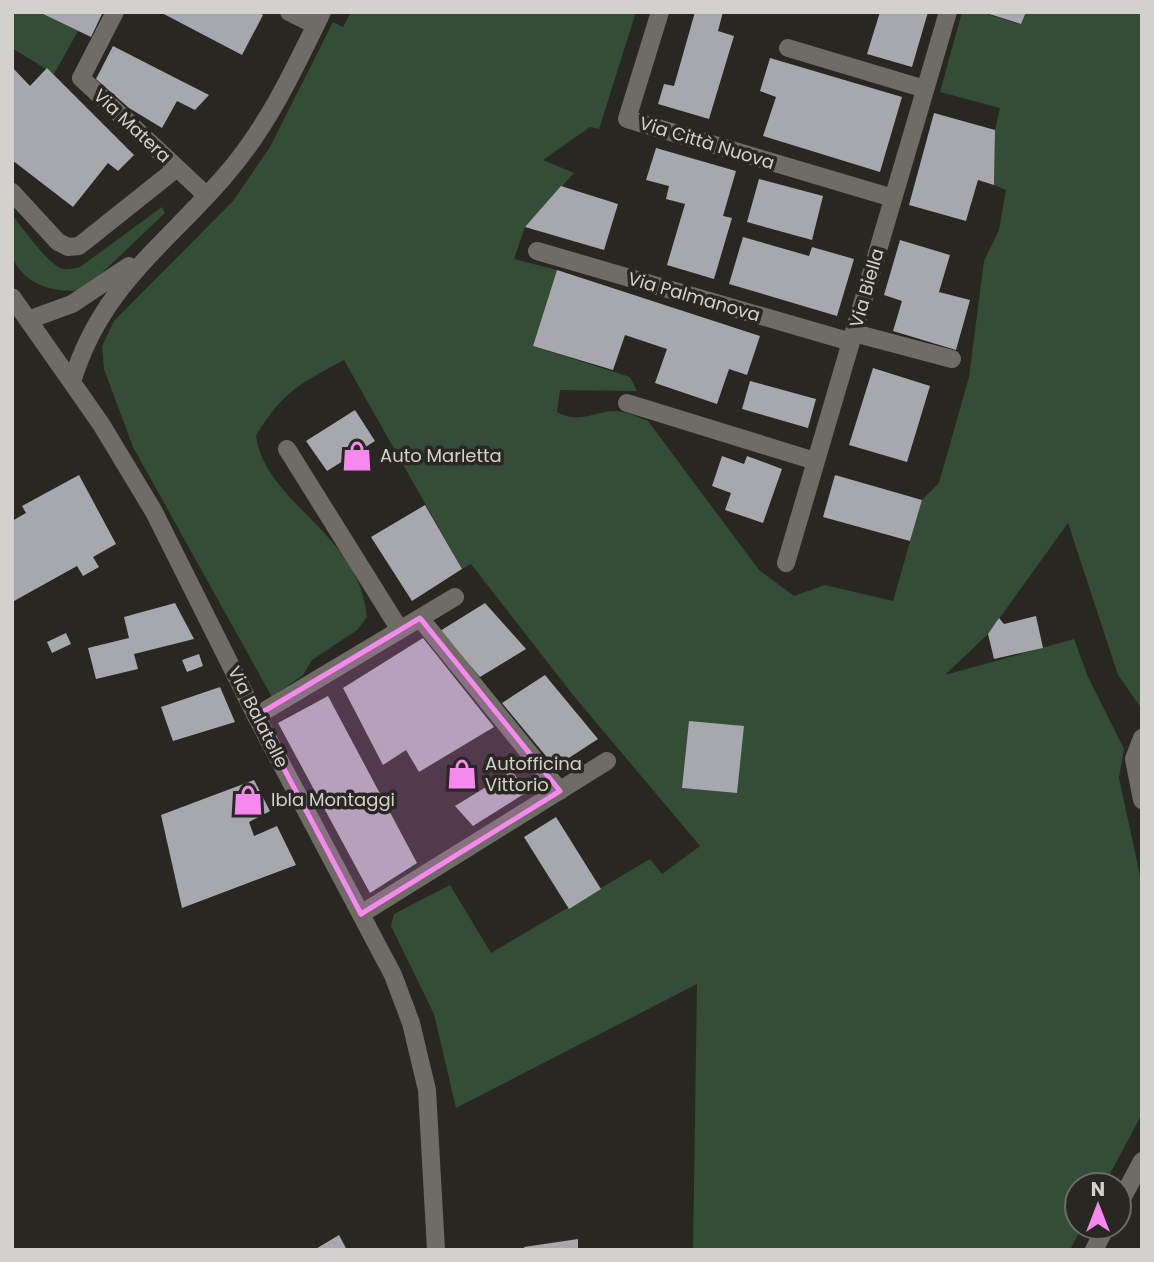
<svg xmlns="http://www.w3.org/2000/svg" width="1154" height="1262" font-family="Poppins,sans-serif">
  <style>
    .green { fill: #344d36 }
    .building { fill: #a7a7ae }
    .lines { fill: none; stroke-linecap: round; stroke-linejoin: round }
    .minor { stroke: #6f6c66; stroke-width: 18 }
    .tertiary { stroke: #6f6c66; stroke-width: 18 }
    .marked { fill: #f589ee; fill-opacity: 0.2; stroke: #f589ee; stroke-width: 5; stroke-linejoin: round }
    .labels { text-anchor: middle; stroke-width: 7; stroke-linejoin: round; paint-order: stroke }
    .street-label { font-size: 18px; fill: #d3d1ce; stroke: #292722 }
    .poi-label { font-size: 18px; fill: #d3d1ce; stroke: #292722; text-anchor: start }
  </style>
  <rect width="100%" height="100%" fill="#292722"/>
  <path class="green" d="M14 12H39L78 31 54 74 12 48Z
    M351 12H636L599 129 590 127 543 160 574 173 525 227 514 259 557 270 533 346 630 377 637 391 560 390 557 412C576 422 585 416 605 412 619 408 635 416 648 421L759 570 794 596 825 585 893 601 922 500 939 483 969 377 984 261 999 230 1006 190 994 185 995 130 1000 108 940 92 962 12H981L1020 24 1026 12H1142V709L1118 675 1068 523 988 634 945 675 1074 639 1088 677 1124 749 1119 778 1142 885V1114L1104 1185H1077V1227H1082L1070 1250H693L697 984 456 1108 434 1014 391 926 394 914 450 885 491 953 650 859 662 874 700 846 573 695 471 564 462 569 344 360C298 385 285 390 256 435 264 503 360 533 367 617L357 630 312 660 303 675 272 697 133 447 104 369 102 346 114 321 233 201 270 147 333 22 343 27Z
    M162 207 165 213 85 289C59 295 25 286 13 259 8 249 12 227 12 215 23 228 48 265 63 269 68 270 75 268 80 267Z"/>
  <path class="building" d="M39 12H103L91 37Z
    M160 12H258L263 15 242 55Z
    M695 12H723L718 31 734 36 709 119 658 104 664 84 674 86Z
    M880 12H928L912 67 867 54Z
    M983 12H1026L1021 24Z
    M113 46 152 66 209 95 195 110 177 101 162 128 129 108 96 79Z
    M770 58 902 97 880 172 763 136 776 97 760 91Z
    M12 67 30 86 47 68 134 155 118 171 108 163 73 207 12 160Z
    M934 113 995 130 994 185 978 180 966 221 909 205Z
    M656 148 736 171 723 216 732 218 714 279 667 265 685 204 666 199 669 186 646 180Z
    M759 179 823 196 812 240 747 222Z
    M561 186 618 204 604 250 525 227Z
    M743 237 809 256 812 247 854 259 837 316 729 284Z
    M900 240 950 255 939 292 970 300 956 350 893 331 902 301 884 295Z
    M557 270 760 336 747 375 729 369 717 404 655 383 667 349 625 335 613 370 533 346Z
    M873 368 930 386 907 462 849 445Z
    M750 381 816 399 808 428 742 409Z
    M355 410 375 441 327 471 306 441Z
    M722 456 744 464 747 456 782 469 763 523 725 510 731 493 712 486Z
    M79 475 116 544 93 557 99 567 83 576 77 566 14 601 12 521 26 513 22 506Z
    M835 475 922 500 910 541 823 517Z
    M425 505 462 569 412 601 371 537Z
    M175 603 194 639 134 654 138 669 96 679 88 648 129 638 124 617Z
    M485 603 526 649 480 677 440 631Z
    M1036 616 1043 648 994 659 988 634 999 618 1004 624Z
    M66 633 71 644 52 653 47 642Z
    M423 638 494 727 419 772 406 750 383 765 343 688Z
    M199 654 203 666 187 672 182 660Z
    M545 675 598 739 555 767 502 703Z
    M220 687 235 722 173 741 161 707Z
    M328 696 417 863 370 893 278 723Z
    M689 721 744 726 737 793 682 788Z
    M512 771 527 792 473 826 455 806Z
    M254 780 270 811 249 822 254 836 277 826 296 865 182 908 161 815Z
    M556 817 601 889 569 909 524 837Z
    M339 1235 347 1250H314Z
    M578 1239V1250H525L524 1247Z"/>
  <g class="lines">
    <path class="minor" d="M115 12 81 78 206 195
      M289 12 315 25
      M660 12 627 119 893 198
      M788 48 925 89
      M12 192 58 242 68 247 79 246 177 168
      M537 251 851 342
      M28 320 72 304 129 266
      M854 333 952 359
      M72 382C100 288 163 247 223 178 266 130 294 70 322 12
      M627 403 815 461
      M287 449 400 630
      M786 563 948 12
      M420 618 560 791
      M256 716 455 597
      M1142 738 1134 759 1142 800
      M361 914 607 761
      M1119 1204 1142 1161
      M1094 1250 1106 1227"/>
    <path class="tertiary" d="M12 297 101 424 154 512 256 716 393 975 411 1023 427 1090 436 1250"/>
  </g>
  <path class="marked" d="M420 618 560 791 361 914 256 716Z"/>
  <defs>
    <g id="shop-bare" transform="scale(2.415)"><path d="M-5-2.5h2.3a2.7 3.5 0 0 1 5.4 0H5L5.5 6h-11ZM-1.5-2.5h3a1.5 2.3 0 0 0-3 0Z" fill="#f589ee" stroke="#292722" stroke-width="2.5" paint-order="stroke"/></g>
  </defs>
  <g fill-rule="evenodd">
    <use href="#shop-bare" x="357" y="456"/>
    <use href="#shop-bare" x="462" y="774"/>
    <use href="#shop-bare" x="248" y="800"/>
  </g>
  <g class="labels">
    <g class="street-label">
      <text transform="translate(132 126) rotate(43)" y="6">Via Matera</text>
      <text transform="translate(707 143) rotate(17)" y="6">Via Città Nuova</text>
      <text transform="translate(867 288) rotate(-74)" y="6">Via Biella</text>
      <text transform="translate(694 297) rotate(16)" y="6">Via Palmanova</text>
      <text transform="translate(258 717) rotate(63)" y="6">Via Balatelle</text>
    </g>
    <g class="poi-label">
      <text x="380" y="462">Auto Marletta</text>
      <text x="485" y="770">Autofficina<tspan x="485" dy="21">Vittorio</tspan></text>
      <text x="271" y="806">Ibla Montaggi</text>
    </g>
  </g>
  <rect width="1154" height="1262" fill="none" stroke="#d3d1ce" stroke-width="28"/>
  <g transform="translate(1098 1206)"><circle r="33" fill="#292722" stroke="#6d6b67" stroke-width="2"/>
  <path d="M0-5L12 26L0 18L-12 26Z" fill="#f589ee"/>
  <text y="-10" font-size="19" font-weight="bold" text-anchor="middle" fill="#d3d1ce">N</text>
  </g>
</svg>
